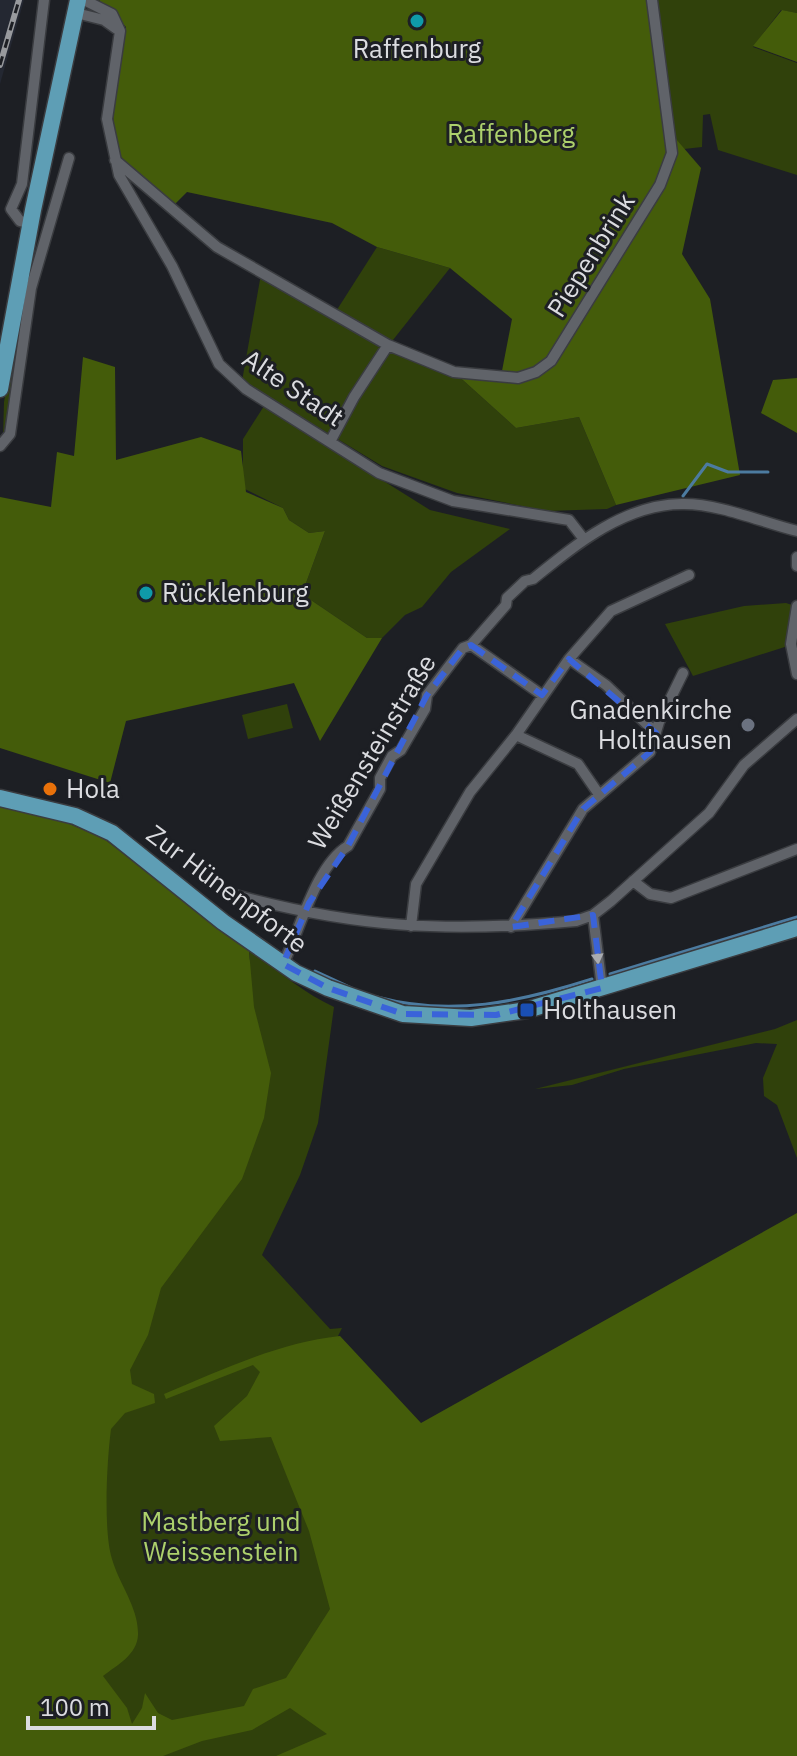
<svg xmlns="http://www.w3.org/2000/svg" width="797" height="1756" font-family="'IBM Plex Sans',sans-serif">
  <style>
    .built { fill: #242832 }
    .green { fill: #30410b }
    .forest { fill: #445c0a }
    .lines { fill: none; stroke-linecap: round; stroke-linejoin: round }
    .stream { stroke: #4c7ba0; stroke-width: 3 }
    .minor-casing { stroke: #3a3c40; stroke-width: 13 }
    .primary-casing { stroke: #3a3c40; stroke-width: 19 }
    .minor { stroke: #606369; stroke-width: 10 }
    .primary { stroke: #5e9eb5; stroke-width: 16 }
    .rail-casing { stroke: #989a9e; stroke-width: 6 }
    .rail { stroke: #1d1f24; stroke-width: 3; stroke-dasharray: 9; stroke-linecap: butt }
    .oneway { fill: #aaacb0 }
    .marked { fill: none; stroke: #3a63d9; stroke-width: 6; stroke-dasharray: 16 10; stroke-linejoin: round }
    .culture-dot { fill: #0f9aa8; stroke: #1d1f24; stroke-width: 3 }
    .worship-dot { fill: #6b7280; stroke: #1d1f24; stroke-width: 3 }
    .food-dot { fill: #e8710a; stroke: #1d1f24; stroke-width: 3 }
    .transit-dot { fill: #1a4fb4; stroke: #1d1f24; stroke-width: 3 }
    .labels { text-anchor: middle; stroke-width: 6; stroke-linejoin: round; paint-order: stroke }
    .poi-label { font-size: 26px; fill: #dbdce0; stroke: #1d1f24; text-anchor: start }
    .park-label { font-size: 26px; fill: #add16c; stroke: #1d1f24 }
    .street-label { font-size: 26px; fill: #dbdce0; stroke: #1d1f24 }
  </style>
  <rect width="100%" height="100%" fill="#1d1f24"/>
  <path class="built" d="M0 0H24L0 84Z"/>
  <path class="green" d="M652 0H797V13L781 10 753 47 797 63V175L718 150 710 114 703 115 702 147 684 149 670 133Z
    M377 247 450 268 389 345 454 372 516 428 579 417 616 505 607 509 547 511 457 493 382 466 242 381 261 274 333 316Z
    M27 276 31 278 3 437 4 402Z
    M264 406 430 510 510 529 451 572 422 607 405 615 382 638H367L302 594 325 531 309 533 289 520 283 508 243 488V439Z
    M786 603 792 605 791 645 693 676 665 624 744 606Z
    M287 704 293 728 248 739 242 715Z
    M249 951C278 970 303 993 334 1007L318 1123 300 1175 262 1255 330 1329 342 1328 338 1336 421 1430 797 1756H0L250 959Z
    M797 1020V1158L777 1105 764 1096 763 1078 777 1044 756 1043 624 1069 572 1085 535 1089 775 1029Z"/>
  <path class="forest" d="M99 0H653L670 132 701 168 682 254 710 299 740 475 616 505 579 417 516 428 454 372 501 376 512 319 450 268 377 247 332 223 187 192 171 208 117 153 112 108 126 27Z
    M782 10 797 13V62L753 46Z
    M83 357 115 367 116 460 201 437 241 451 246 492 283 508 289 520 309 533 325 531 302 594 367 638H382L320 741 294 683 126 721 110 783 0 748V497L51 507 57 452 74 456Z
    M797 378V433L761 413 773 380Z
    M0 803 53 817 103 838 249 951 254 1007 271 1073 264 1118 242 1179 161 1288 148 1335 130 1370 132 1384 154 1394 155 1403 125 1413 111 1429C107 1460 103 1530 112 1559 119 1584 139 1608 138 1635 137 1655 117 1665 103 1676L127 1708 132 1724 142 1708 145 1693 158 1713 172 1720 244 1706 253 1689 286 1678 330 1609 309 1531 271 1437 220 1441 214 1426 247 1396 260 1372 253 1365 166 1399 164 1394C222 1370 277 1343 340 1336L421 1423 797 1213V1756H276L327 1734 290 1708 252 1730 202 1741 163 1756H0Z"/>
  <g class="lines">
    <path class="stream" d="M683 496 707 464 728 472H768
      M315 971 354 989
      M610 974 797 917
      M377 997C451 1017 520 1002 592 979"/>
    <g class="minor-casing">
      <path id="minor" d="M84 0 112 14 120 31 107 119 119 175 172 266 219 364 246 389 379 473 453 501 569 520 583 538
        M76 13 104 20 118 30
        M115 160 217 247 388 345
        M31 223 20 221 11 209 22 184 44 0
        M331 440 354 397 388 345 454 372 518 378 536 372 551 361 660 185 672 153 652 0
        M0 446 10 434 31 288 69 158
        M797 557V566
        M797 606 791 644 797 674
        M471 645 542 695
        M569 659 606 685 656 733
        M598 793 578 764 516 735 569 659 611 611 689 575
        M633 881 650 894 671 898 797 849
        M228 893C354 928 447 933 576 921L593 915 611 901 709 813 744 765 797 719
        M593 915 602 988
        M411 926 416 884 470 792 516 735
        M511 927 583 809 650 752 659 722 683 673
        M283 964C300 931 315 866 348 846L380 789V778L392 756 401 750 425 709 427 695 463 648 471 645 506 605 507 598 525 581 533 579C575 545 626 503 684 504 720 504 761 522 797 531"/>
    </g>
    <g class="primary-casing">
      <path id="primary" d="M0 389 33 210 78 0
        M0 798 75 816 112 833 223 922 296 973 328 988 403 1014 471 1018 527 1010 797 928"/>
    </g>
    <use href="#minor" class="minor"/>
    <use href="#primary" class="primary"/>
    <g class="rail-casing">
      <path id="rail" d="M0 65 19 0"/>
    </g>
    <use href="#rail" class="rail"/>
  </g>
  <defs><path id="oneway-solid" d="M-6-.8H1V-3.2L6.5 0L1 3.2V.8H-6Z" transform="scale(2)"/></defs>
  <use class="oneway" href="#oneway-solid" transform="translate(597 952) rotate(84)"/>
  <path class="marked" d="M471 645 542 695 569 659 656 733 650 752 583 809 511 927 593 915 602 988 496 1015 403 1014 328 988 283 964 309 903 348 846 427 695 463 648Z"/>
  <g class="culture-dot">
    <circle cx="417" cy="21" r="8"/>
    <circle cx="146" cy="593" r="8"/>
  </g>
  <circle class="worship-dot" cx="748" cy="725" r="8"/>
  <circle class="food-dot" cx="50" cy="789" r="8"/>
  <rect class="transit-dot" x="519" y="1002" width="16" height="16" rx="4"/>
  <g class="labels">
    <g class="poi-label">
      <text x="417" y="58" text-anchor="middle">Raffenburg</text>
      <text x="162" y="602">Rücklenburg</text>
      <text x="732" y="719" text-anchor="end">Gnadenkirche<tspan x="732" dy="30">Holthausen</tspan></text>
      <text x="66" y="798">Hola</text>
      <text x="543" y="1019">Holthausen</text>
    </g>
    <g class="park-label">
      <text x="511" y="143">Raffenberg</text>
      <text x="221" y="1531">Mastberg und<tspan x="221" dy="30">Weissenstein</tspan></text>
    </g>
    <g class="street-label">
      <text transform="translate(591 255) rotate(-58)" y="9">Piepenbrink</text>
      <text transform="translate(293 388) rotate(34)" y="9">Alte Stadt</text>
      <text transform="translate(372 752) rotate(-59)" y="9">Weißensteinstraße</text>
      <text transform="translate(227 889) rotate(37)" y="9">Zur Hünenpforte</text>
    </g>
  </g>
  <path d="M28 1716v12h126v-12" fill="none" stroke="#dbdce0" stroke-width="4"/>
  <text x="40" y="1716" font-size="24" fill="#dbdce0" stroke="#1d1f24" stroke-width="6" paint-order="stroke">100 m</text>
</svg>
